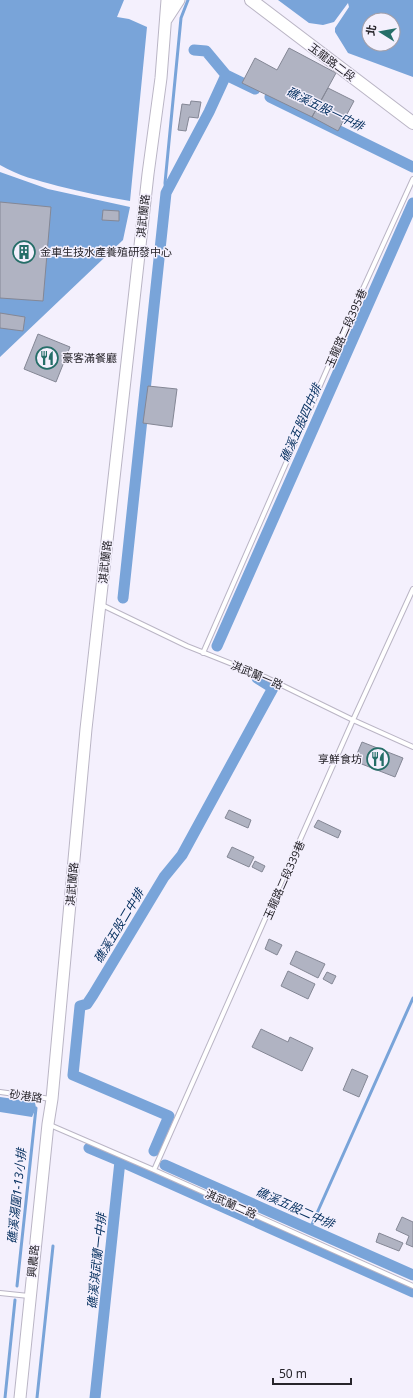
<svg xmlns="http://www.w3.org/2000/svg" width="413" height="1398" font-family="'Noto Sans','Noto Sans TC',sans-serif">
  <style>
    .water { fill: #79a4d9; fill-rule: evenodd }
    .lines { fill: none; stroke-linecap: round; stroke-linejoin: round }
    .stream { stroke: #79a4d9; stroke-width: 3 }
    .canal { stroke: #79a4d9; stroke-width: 11 }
    .building { fill: #b0b3c2; stroke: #848795 }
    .service-casing { stroke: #bab5c5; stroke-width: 6 }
    .tertiary-casing { stroke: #bab5c5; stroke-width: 13 }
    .secondary-casing { stroke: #bab5c5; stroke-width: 14 }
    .service { stroke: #fff; stroke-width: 4 }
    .tertiary { stroke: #fff; stroke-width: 11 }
    .secondary { stroke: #fff; stroke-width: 12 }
    .labels { text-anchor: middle; stroke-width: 3; stroke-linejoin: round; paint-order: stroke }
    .street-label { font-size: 11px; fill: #27252b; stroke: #f4f0fd }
    .poi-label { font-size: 11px; fill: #27252b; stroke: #f4f0fd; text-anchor: start }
    .water-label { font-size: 12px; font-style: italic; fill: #002c5c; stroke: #f4f0fd }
  </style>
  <rect width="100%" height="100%" fill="#f4f0fd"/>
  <path class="water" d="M0 0H124L117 17 129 19 147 27 130 201C105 197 82 192 58 186 36 180 19 176 0 165Z
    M278 0H413V77L348 53 335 32V28L349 7 348 3 334 22 323 25 309 23ZM369 20H393V44H369Z
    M0 172 48 189 130 207 123 240 0 357Z
    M0 1097 35 1102 36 1108 32 1117 0 1112Z"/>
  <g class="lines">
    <path class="stream" d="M166 193 165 183 181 18 188 0
      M409 211 413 214
      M309 1231 413 998
      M303 1244 304 1243
      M17 1286 36 1108
      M5 1398 15 1300
      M37 1398 53 1246"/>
    <path class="canal" d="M194 50 206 51 226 75 255 89
      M270 97 413 167
      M123 598 166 193 209 112 226 75
      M217 646 413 203
      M89 1148 120 1161 95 1398
      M154 1151 169 1116 73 1075 80 1006 87 1004 93 995 164 877 182 855 273 688 257 678
      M120 1161 413 1292
      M165 1165 413 1275"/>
  </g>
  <path class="building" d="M289 48 336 73 312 117 242 83 255 58 277 70Z
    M328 88 354 101 338 131 312 117Z
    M191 101 201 102 198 118 189 117 186 131 178 130 182 104 190 105Z
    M0 202 51 207 43 301 0 298Z
    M103 210 119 211V221L102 220Z
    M0 313 25 317 23 331 0 328Z
    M38 334 70 347 56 382 24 369Z
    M148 386 177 389 172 427 143 423Z
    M362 742 403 758 395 777 354 761Z
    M229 810 251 820 248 828 225 818Z
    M318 820 341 831 338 838 314 827Z
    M232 847 254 857 249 867 227 857Z
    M255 861 265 866 262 872 252 867Z
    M269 939 282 945 277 955 265 949Z
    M296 951 325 964 318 978 290 964Z
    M288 971 315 984 308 999 281 986Z
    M327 972 336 976 332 984 323 979Z
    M261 1029 288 1042 290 1037 313 1048 302 1071 252 1047Z
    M352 1069 368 1076 359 1097 343 1090Z
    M402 1217 413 1222V1247L406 1244 409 1236 396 1230Z
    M379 1233 403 1243 399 1251 376 1242Z"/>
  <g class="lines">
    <g class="service-casing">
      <path id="service" d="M102 605 187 646 265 677 353 720 413 747
        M203 653 346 326 413 179
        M0 1092 51 1099
        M50 1125 154 1170 413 1286
        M154 1170 353 720 413 589
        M0 1293 29 1296"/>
    </g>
    <g class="tertiary-casing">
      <path id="tertiary" d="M166 20 179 0
        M20 1398 48 1124 52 1099 86 729 148 174 161 78 167 0"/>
    </g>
    <g class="secondary-casing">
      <path id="secondary" d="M251 0 413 123"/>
    </g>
    <use href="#service" class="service"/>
    <use href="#tertiary" class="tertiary"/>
    <use href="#secondary" class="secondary"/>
  </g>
  <defs>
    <g id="building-ring" transform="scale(1.15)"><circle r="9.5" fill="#f4f0fd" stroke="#256e68" stroke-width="1.5"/><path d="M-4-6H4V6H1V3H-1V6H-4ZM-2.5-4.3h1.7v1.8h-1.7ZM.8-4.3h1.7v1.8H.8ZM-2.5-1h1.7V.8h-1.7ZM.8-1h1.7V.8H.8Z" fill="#256e68"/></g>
    <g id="restaurant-ring" transform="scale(1.15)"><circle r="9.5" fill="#f4f0fd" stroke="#256e68" stroke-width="1.5"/><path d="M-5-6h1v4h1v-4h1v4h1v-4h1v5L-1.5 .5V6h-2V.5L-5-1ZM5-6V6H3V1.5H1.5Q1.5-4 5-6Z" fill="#256e68"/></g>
  </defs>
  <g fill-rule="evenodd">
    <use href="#building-ring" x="24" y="252"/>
    <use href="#restaurant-ring" x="47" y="358"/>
    <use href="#restaurant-ring" x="378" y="759"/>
  </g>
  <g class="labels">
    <g class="street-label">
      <text transform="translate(332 62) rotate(37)" y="4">玉龍路二段</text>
      <text transform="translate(143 216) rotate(-84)" y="4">淇武蘭路</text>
      <text transform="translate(346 328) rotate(-66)" y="4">玉龍路二段395巷</text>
      <text transform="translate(105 562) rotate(-84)" y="4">淇武蘭路</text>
      <text transform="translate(257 675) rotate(23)" y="4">淇武蘭一路</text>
      <text transform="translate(284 880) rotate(-66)" y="4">玉龍路二段339巷</text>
      <text transform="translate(72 884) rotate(-85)" y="4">淇武蘭路</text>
      <text transform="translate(26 1096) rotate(8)" y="4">砂港路</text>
      <text transform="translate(231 1204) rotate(24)" y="4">淇武蘭二路</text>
      <text transform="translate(33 1261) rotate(-84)" y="4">興農路</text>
    </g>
    <g class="poi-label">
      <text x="40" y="256">金車生技水產養殖研發中心</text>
      <text x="62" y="362">豪客滿餐廳</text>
      <text x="362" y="763" text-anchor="end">享鮮食坊</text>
    </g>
    <g class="water-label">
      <text transform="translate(325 109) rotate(26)" y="4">礁溪五股一中排</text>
      <text transform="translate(301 423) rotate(-66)" y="4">礁溪五股四中排</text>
      <text transform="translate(119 926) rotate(-59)" y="4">礁溪五股二中排</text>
      <text transform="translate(17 1196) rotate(-84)" y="4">礁溪湯圍1-13小排</text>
      <text transform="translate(295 1208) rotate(24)" y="4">礁溪五股二中排</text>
      <text transform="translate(97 1261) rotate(-84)" y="4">礁溪淇武蘭一中排</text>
    </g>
  </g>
  <g transform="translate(381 32) rotate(281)"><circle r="19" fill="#f4f0fd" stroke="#a29fa9"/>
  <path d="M0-3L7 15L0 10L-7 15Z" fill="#256e68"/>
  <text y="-6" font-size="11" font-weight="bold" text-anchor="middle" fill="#27252b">北</text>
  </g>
  <path d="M273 1378v6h78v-6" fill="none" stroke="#27252b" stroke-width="2"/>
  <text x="279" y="1378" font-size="12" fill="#27252b" stroke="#f4f0fd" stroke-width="3" paint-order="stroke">50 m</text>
</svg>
